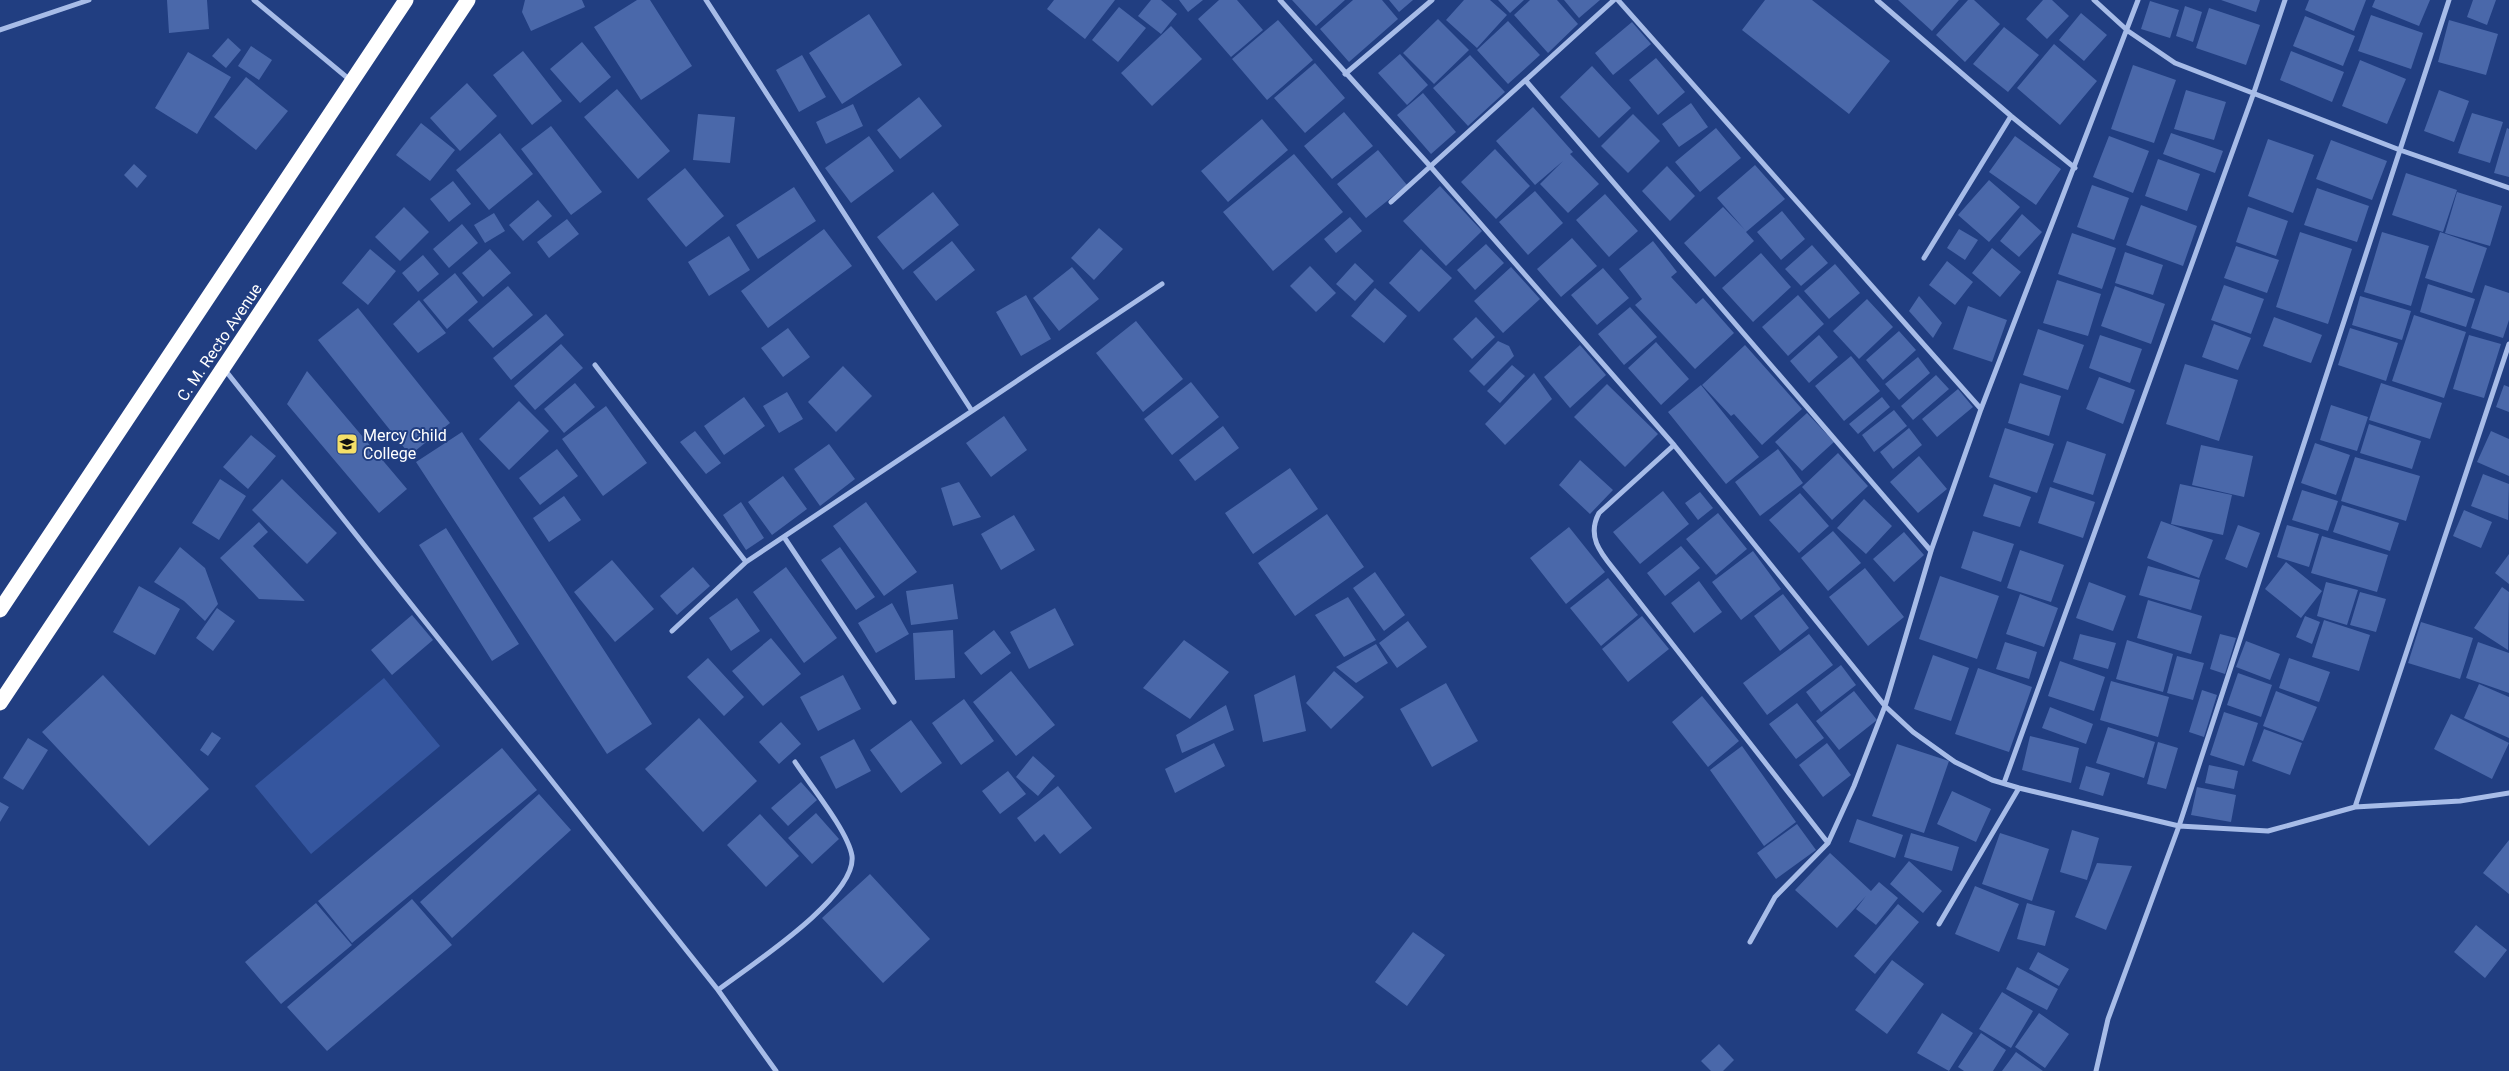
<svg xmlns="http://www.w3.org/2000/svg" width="2509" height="1071" font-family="Roboto,sans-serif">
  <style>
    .green { fill: #35569f }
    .building { fill: #4a68aa }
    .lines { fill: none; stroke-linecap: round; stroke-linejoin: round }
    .street { stroke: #a7bce8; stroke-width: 5 }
    .highway { stroke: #fff; stroke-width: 15 }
    .labels { text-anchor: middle; stroke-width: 4; stroke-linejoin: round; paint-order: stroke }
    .street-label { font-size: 16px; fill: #fff; stroke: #213e81 }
    .poi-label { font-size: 16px; fill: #fff; stroke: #213e81; text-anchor: start }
  </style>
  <rect width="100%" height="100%" fill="#213e81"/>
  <path class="green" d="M384 678 440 746 311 854 255 786Z"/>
  <path class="building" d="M167 0H207L209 29 169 33Z
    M525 0H582L585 7 531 31 522 12Z
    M637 0H650L692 66 641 100 594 27Z
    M1054 0H1115L1085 39 1047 9Z
    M1151 0H1161L1177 14 1161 34 1138 16Z
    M1179 0H1203L1188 12Z
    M1219 0H1237L1263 30 1231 57 1198 19Z
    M1292 0H1345L1316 26Z
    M1353 0H1382L1398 19 1349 62 1320 29Z
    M1389 0H1413L1399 12Z
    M1464 0H1490L1507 15 1477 48 1446 20Z
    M1498 0H1524L1510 13Z
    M1530 0H1557L1578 24 1548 53 1514 15Z
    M1564 0H1600L1579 18Z
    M1765 0H1812L1890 61 1849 114 1742 30Z
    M1898 0H1959L1932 31Z
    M1968 0H1974L2000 24 1965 62 1936 35Z
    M2043 0H2052L2069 16 2047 39 2026 19Z
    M2221 0H2260L2256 12Z
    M2309 0H2366L2354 31 2305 10Z
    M2375 0H2430L2419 26 2372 7Z
    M2473 0H2496L2487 25 2467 17Z
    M2150 1 2179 10 2170 38 2141 29Z
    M2185 6 2202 12 2193 42 2176 36Z
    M1119 7 1146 28 1118 62 1092 40Z
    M2209 8 2260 25 2246 65 2196 48Z
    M2081 13 2107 35 2084 61 2059 40Z
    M869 14 902 65 842 104 809 53Z
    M2371 15 2423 33 2411 69 2358 51Z
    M2305 16 2355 36 2343 66 2293 46Z
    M1438 19 1469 50 1434 84 1403 53Z
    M1278 20 1313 60 1267 100 1232 59Z
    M2449 20 2498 34 2486 75 2438 62Z
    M1508 21 1540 55 1508 84 1477 50Z
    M1632 22 1651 44 1613 75 1595 53Z
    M1171 26 1202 59 1152 106 1121 73Z
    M2004 27 2039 55 2008 92 1973 64Z
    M228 38 241 50 226 68 212 56Z
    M582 42 611 77 580 103 550 69Z
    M2054 44 2097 81 2060 125 2017 88Z
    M251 46 272 60 259 80 238 66Z
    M523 51 562 101 532 125 493 75Z
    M2291 51 2344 72 2332 102 2280 80Z
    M188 52 231 77 197 134 155 108Z
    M1400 54 1428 85 1407 105 1378 73Z
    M802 55 826 97 799 112 776 70Z
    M1470 55 1505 92 1468 126 1433 88Z
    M1656 58 1685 92 1658 115 1629 80Z
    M2360 60 2406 79 2387 124 2342 106Z
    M1315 63 1345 98 1305 133 1274 98Z
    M2133 65 2176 80 2154 143 2111 129Z
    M1592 66 1631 108 1599 138 1560 97Z
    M246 77 288 111 256 150 214 117Z
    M467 83 497 116 460 151 430 118Z
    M617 89 670 151 638 179 584 117Z
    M2186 90 2226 102 2214 140 2174 129Z
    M2439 90 2469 101 2454 142 2424 131Z
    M1423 93 1456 132 1431 154 1397 115Z
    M919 97 942 126 900 159 877 130Z
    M1691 103 1708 127 1679 147 1662 124Z
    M853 104 863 126 826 144 816 122Z
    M1533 107 1573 152 1570 154 1599 184 1568 213 1540 184 1563 161 1535 185 1496 141Z
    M1344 112 1373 146 1332 179 1304 146Z
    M2472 113 2503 122 2490 163 2458 153Z
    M698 114 735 117 730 163 693 160Z
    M1633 114 1660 141 1628 173 1601 146Z
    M1262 119 1288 150 1228 202 1201 171Z
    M421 123 455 150 430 181 396 155Z
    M551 126 602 192 571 215 521 149Z
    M1716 128 1741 158 1700 192 1675 162Z
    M2507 128 2509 129V177L2494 173Z
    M500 133 533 174 489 210 456 170Z
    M2171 133 2223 151 2215 173 2163 154Z
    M869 136 894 171 851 203 825 168Z
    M2015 136 2061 169 2036 205 1989 172Z
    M2109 136 2149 151 2133 193 2093 177Z
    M2268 139 2314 155 2293 213 2248 196Z
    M2331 140 2387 161 2372 200 2316 179Z
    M1495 149 1530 186 1496 219 1461 182Z
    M1378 150 1407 185 1366 218 1337 184Z
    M1294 154 1343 212 1273 271 1223 212Z
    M2158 159 2200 174 2187 211 2145 196Z
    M134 164 147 176 137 188 124 175Z
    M1755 165 1785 199 1746 232 1754 241 1715 277 1684 243 1723 207 1745 230 1717 198Z
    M1667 166 1695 196 1670 221 1642 191Z
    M685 168 724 216 686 247 647 199Z
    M2406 173 2457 190 2443 232 2392 215Z
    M1989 180 2020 207 1989 242 1958 215Z
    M453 181 471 204 449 222 430 199Z
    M2092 185 2129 198 2114 240 2077 227Z
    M1440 186 1482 231 1446 266 1403 221Z
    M794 187 816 221 758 259 736 225Z
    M2317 188 2369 206 2357 242 2304 225Z
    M1535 191 1563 223 1528 255 1499 222Z
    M933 192 959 225 903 270 877 237Z
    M2457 192 2502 206 2490 246 2445 233Z
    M1605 194 1638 231 1609 257 1576 220Z
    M538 200 552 216 523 241 509 225Z
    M2141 205 2197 226 2183 266 2126 245Z
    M404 207 429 232 400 261 375 237Z
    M2248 207 2288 221 2276 256 2236 242Z
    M1782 211 1805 239 1781 260 1757 232Z
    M494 213 505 231 485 243 474 225Z
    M2022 214 2042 232 2019 257 2000 241Z
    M1350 217 1362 231 1336 253 1324 239Z
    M567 219 579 234 549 258 537 242Z
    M462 224 478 243 449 268 433 249Z
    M1099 228 1123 249 1094 280 1071 258Z
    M824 229 852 266 768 328 741 291Z
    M1959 229 1978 240 1965 260 1947 248Z
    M2300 232 2352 249 2328 324 2276 307Z
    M2382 232 2429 246 2411 306 2364 292Z
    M2440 232 2487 248 2472 293 2425 278Z
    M2072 233 2116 248 2102 289 2058 274Z
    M729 236 750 270 709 296 688 262Z
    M1572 238 1597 266 1561 297 1537 269Z
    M952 241 975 270 936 301 913 272Z
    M1653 241 1677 272 1671 277 1696 304 1703 298 1734 333 1695 369 1635 305 1642 299 1619 269Z
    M1486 244 1504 263 1475 290 1457 270Z
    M1812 245 1828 263 1801 286 1785 269Z
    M2236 246 2279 260 2267 293 2224 278Z
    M1992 248 2021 272 2000 297 1972 273Z
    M370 249 396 271 368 305 342 283Z
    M490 249 511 273 483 297 462 273Z
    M1421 249 1452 278 1419 312 1389 283Z
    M2125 252 2163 265 2153 295 2115 283Z
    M1761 253 1791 287 1753 322 1722 288Z
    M423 255 439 274 418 292 402 273Z
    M1947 261 1973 282 1955 305 1929 285Z
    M1355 263 1374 281 1355 301 1336 284Z
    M1835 264 1860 293 1829 319 1804 291Z
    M1310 266 1336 293 1316 312 1290 286Z
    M1072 267 1099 299 1059 331 1033 298Z
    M1511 267 1540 299 1503 333 1474 301Z
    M1603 268 1629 298 1597 325 1571 295Z
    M455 273 478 302 447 329 423 300Z
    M2057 280 2101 294 2088 336 2043 323Z
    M2428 284 2475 299 2466 327 2420 312Z
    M2224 285 2264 299 2251 334 2211 320Z
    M2485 285 2509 293V320L2503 338 2471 328Z
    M508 286 533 315 493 348 468 320Z
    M2115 286 2165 304 2151 344 2101 326Z
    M1375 288 1407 316 1384 343 1351 316Z
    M1026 295 1051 339 1021 356 996 312Z
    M1798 295 1824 324 1788 356 1762 327Z
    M1919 296 1942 323 1933 338 1909 311Z
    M2360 296 2411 311 2402 340 2352 325Z
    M1867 299 1893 327 1859 359 1833 331Z
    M419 300 446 333 418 353 393 324Z
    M1968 306 2007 320 1992 362 1953 349Z
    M1630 307 1657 337 1624 365 1598 334Z
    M358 308 450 423 410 455 318 340Z
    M546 314 564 335 511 380 493 358Z
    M2414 315 2466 332 2444 398 2392 381Z
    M1476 317 1495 337 1472 359 1453 339Z
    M2274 317 2322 335 2311 363 2263 346Z
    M1136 321 1183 379 1143 412 1096 353Z
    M2214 324 2251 338 2238 370 2202 357Z
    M788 328 810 357 783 377 761 348Z
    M2350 328 2398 343 2386 381 2338 365Z
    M2038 329 2084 345 2068 390 2023 375Z
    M1899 331 1916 350 1883 380 1866 360Z
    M1819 335 1838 357 1809 383 1790 361Z
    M2100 335 2142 349 2130 383 2089 368Z
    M2469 335 2501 344 2484 398 2453 389Z
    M1498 341 1509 346 1514 356 1484 386 1469 371Z
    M1656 342 1689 379 1661 405 1628 368Z
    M561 344 583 368 535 410 514 386Z
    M1580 345 1606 375 1570 408 1544 377Z
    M1745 345 1802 409 1762 445 1734 414 1731 416 1702 385Z
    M1851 356 1880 391 1844 421 1815 386Z
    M1918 357 1930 373 1899 400 1885 384Z
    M2185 364 2238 380 2219 441 2166 424Z
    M1512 365 1525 376 1500 403 1487 391Z
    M843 366 872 396 836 432 808 402Z
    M307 371 407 489 379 513 287 404Z
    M1534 373 1552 399 1505 445 1485 424Z
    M1936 375 1949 389 1913 420 1901 406Z
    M2099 377 2135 390 2123 424 2086 409Z
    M1191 382 1219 417 1172 455 1144 419Z
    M575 383 595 407 564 433 544 409Z
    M2020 383 2061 396 2049 436 2008 423Z
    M2381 383 2442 403 2430 439 2369 420Z
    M1607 384 1658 434 1625 467 1574 417Z
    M1701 385 1759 457 1726 484 1668 412Z
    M2504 385 2509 387V412L2496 407Z
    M1958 389 1973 407 1937 437 1922 419Z
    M787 392 803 419 779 433 763 406Z
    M744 397 765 426 724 455 704 426Z
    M1882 397 1890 407 1858 434 1849 424Z
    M519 401 549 431 509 470 479 439Z
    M2331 405 2368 417 2357 451 2320 440Z
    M606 406 647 463 603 496 562 439Z
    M1894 410 1907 426 1874 452 1862 435Z
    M1807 413 1834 442 1802 471 1775 442Z
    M1004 416 1027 450 991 477 966 443Z
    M2369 424 2421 441 2412 469 2360 453Z
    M1223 426 1239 448 1195 481 1179 460Z
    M1909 428 1922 445 1893 469 1880 452Z
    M2005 428 2054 444 2037 493 1989 477Z
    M695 431 721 463 706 474 680 442Z
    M2491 431 2509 439V476L2477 462Z
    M462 432 652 724 607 754 416 462Z
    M251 435 276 456 248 489 223 467Z
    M2067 441 2106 454 2093 495 2053 482Z
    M2315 443 2350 455 2336 495 2301 483Z
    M829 444 855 479 820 506 794 469Z
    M2201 445 2253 456 2244 497 2192 485Z
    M557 449 578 476 540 505 519 478Z
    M1778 449 1803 483 1760 516 1735 482Z
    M1838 453 1868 486 1832 520 1802 487Z
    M1919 456 1947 489 1918 513 1890 482Z
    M2355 457 2420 476 2406 521 2341 501Z
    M1580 460 1613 490 1590 514 1559 485Z
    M1290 468 1318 509 1253 554 1225 513Z
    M2483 474 2509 484 2508 520 2471 506Z
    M783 476 807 509 772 535 748 502Z
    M220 479 246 496 219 540 192 523Z
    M282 479 337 533 307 564 252 510Z
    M959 482 981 517 953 526 941 488Z
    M1994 484 2031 497 2020 527 1983 516Z
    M2180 484 2232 495 2223 535 2171 524Z
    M2050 487 2095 502 2083 538 2038 523Z
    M2302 490 2338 501 2328 531 2292 520Z
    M1663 491 1689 524 1640 564 1613 532Z
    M1700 492 1713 508 1698 520 1685 503Z
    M1800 493 1829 526 1799 553 1769 520Z
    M564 496 581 520 549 542 533 518Z
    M1864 499 1892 526 1866 554 1837 528Z
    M741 502 764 538 746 550 723 515Z
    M866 502 917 572 884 596 833 526Z
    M2342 505 2399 523 2390 551 2333 532Z
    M2464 510 2492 522 2481 548 2453 536Z
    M1718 513 1747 549 1716 575 1686 539Z
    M1327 514 1364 567 1295 616 1258 563Z
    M1014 515 1035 550 1001 570 981 534Z
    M2161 521 2213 540 2199 578 2147 558Z
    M259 522 268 532 253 546 305 601 259 599 220 558Z
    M2238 525 2260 533 2247 568 2225 559Z
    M2287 525 2319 534 2309 567 2277 557Z
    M1569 527 1605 572 1566 604 1530 558Z
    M446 528 519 644 492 661 419 545Z
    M1833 531 1861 563 1828 591 1801 558Z
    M1973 531 2014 544 2001 582 1961 568Z
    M1904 532 1924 555 1894 582 1873 559Z
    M2322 536 2388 555 2377 592 2311 573Z
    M1681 546 1700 568 1665 596 1647 573Z
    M180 547 205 568 218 604 205 621 184 601 154 582Z
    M840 547 875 597 856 610 821 560Z
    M2020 550 2064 565 2051 602 2007 588Z
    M1753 551 1781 589 1741 620 1712 582Z
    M2509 554V584L2495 573Z
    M612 560 654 609 615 642 574 592Z
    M2286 562 2322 591 2301 618 2265 589Z
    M2148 566 2200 580 2191 610 2139 595Z
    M693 567 710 586 677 615 660 596Z
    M786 567 837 638 804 663 753 592Z
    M1865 568 1904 617 1868 646 1829 597Z
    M1375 572 1405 615 1384 631 1353 588Z
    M1940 576 1999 596 1977 659 1919 639Z
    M1608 578 1638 615 1601 646 1570 608Z
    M1699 581 1722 612 1694 633 1671 603Z
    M2089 582 2126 596 2113 631 2076 618Z
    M2326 582 2358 590 2347 625 2317 616Z
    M953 584 958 619 911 625 906 591Z
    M139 586 180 609 155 655 113 632Z
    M2502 587 2509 592 2508 650 2474 628Z
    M2360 592 2386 599 2376 632 2350 625Z
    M1783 594 1809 628 1780 651 1754 616Z
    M2020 594 2058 608 2044 647 2006 634Z
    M1348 597 1376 640 1344 657 1315 615Z
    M737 598 760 631 731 651 709 618Z
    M2148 600 2202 616 2191 654 2137 638Z
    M892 603 909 634 876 653 858 623Z
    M217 608 235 621 213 651 196 638Z
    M1055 608 1074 645 1029 669 1010 632Z
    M412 615 433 640 392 675 371 650Z
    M1642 616 1669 649 1628 682 1602 649Z
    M2305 616 2320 622 2312 644 2296 637Z
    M2324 620 2370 635 2359 671 2312 657Z
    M1408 621 1427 647 1397 668 1379 643Z
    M2421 622 2473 638 2460 679 2408 663Z
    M953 630 955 678 915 680 913 633Z
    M994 630 1011 653 981 675 964 653Z
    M1809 634 1833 665 1767 715 1743 683Z
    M2080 634 2116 643 2108 669 2073 659Z
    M2220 634 2236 638 2225 674 2210 669Z
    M771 638 801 674 763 706 732 671Z
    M1184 640 1229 672 1190 719 1143 688Z
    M2127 640 2173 654 2163 692 2116 679Z
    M2246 641 2280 654 2270 680 2236 667Z
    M2005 642 2037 652 2029 679 1996 669Z
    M2478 642 2509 653V693L2466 678Z
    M1376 644 1388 663 1356 683 1336 667Z
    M1933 655 1969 668 1951 721 1914 709Z
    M2177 656 2204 663 2193 700 2167 693Z
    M708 658 744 697 724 716 687 677Z
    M2289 658 2330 672 2319 702 2279 688Z
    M2060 661 2105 677 2094 711 2048 696Z
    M1841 665 1856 685 1821 712 1806 692Z
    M1978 668 2032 687 2009 752 1955 734Z
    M1011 671 1055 725 1016 756 973 702Z
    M1334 671 1364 697 1331 729 1306 703Z
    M2238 673 2272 685 2261 717 2227 705Z
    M103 675 209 789 149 846 42 732Z
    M843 675 861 709 818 731 800 697Z
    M1295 675 1306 731 1263 742 1254 695Z
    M2111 681 2169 697 2158 737 2100 720Z
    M1446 683 1478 741 1432 767 1400 709Z
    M2479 684 2509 697V738L2464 718Z
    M2202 690 2217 695 2204 737 2189 732Z
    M1854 691 1877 720 1839 750 1816 721Z
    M2276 691 2317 707 2303 741 2263 726Z
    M1702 696 1739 741 1708 767 1672 722Z
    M964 699 994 741 961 765 932 723Z
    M1797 703 1824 738 1796 759 1769 724Z
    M1226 705 1234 730 1182 753 1176 735Z
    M2050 707 2093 724 2086 744 2042 728Z
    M2224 712 2258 723 2244 766 2210 755Z
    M2451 714 2509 743 2492 779 2434 749Z
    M699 718 757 781 703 832 645 769Z
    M911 720 942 763 901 793 870 750Z
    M781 722 801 744 779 764 759 742Z
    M2108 727 2155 742 2144 778 2096 763Z
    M2264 729 2302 743 2290 775 2252 761Z
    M212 732 221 738 208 756 200 750Z
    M2030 736 2079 748 2071 783 2022 770Z
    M28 738 48 750 23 790 3 778Z
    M854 739 871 771 836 789 820 757Z
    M2158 742 2178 748 2166 789 2147 784Z
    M1214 743 1225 766 1175 793 1165 769Z
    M1827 743 1851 775 1823 797 1799 765Z
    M1897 744 1949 761 1924 833 1872 816Z
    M1742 746 1796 822 1764 846 1710 770Z
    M502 748 537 790 352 943 318 901Z
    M1033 756 1055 776 1038 796 1016 777Z
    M2209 765 2238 771 2234 789 2205 783Z
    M2086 766 2110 773 2103 796 2079 789Z
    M1008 771 1026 794 1000 814 982 791Z
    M801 782 817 800 788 826 771 808Z
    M1058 786 1092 828 1060 854 1044 834 1035 842 1017 818Z
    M2197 787 2236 795 2231 822 2191 815Z
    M1952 791 1991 809 1976 842 1937 824Z
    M539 794 571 830 452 938 420 902Z
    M0 802 9 807 0 822Z
    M816 813 839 839 812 864 788 838Z
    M760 814 799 856 766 887 727 845Z
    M1857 819 1903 835 1895 858 1849 842Z
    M1797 824 1816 850 1776 879 1757 853Z
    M2072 830 2099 838 2087 880 2060 872Z
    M1911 833 1959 847 1952 871 1904 857Z
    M2000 833 2049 849 2032 901 1982 884Z
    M2509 840V894L2483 873Z
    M1830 853 1871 891 1879 882 1898 898 1876 925 1856 909 1866 896 1837 928 1795 890Z
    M1909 861 1942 891 1923 913 1890 884Z
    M2097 863 2132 866 2106 930 2075 917Z
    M870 874 930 939 883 983 822 918Z
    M1975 886 2019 904 1999 952 1955 934Z
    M412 899 452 945 327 1051 287 1007Z
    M316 903 352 945 281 1004 245 962Z
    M2027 903 2055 911 2045 946 2017 939Z
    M1898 904 1919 922 1875 974 1854 956Z
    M2476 925 2507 950 2485 978 2454 952Z
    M1413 932 1445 955 1407 1006 1375 982Z
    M2038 952 2069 969 2059 986 2029 969Z
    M1892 960 1924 984 1887 1034 1855 1010Z
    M2017 967 2058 989 2047 1010 2006 989Z
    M2002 992 2033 1011 2011 1048 1979 1029Z
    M1942 1013 1973 1033 1949 1071 1917 1053Z
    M2039 1013 2069 1034 2045 1068 2015 1047Z
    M1981 1033 2006 1050 1993 1071H1964L1958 1067Z
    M1719 1044 1734 1060 1723 1071H1711L1701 1061Z
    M2016 1052 2043 1071H2002Z"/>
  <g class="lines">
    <path class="street" d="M254 0 350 80
      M706 0 972 411
      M1280 0 1430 166 1674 445 1885 706 1913 732 1955 762 1992 780 2019 788 2179 826 2268 831 2355 807 2460 801 2509 793
      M1618 0 1981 409
      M1877 0 2011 116 2075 168
      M2094 0 2128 31 2175 63 2400 150 2509 188
      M0 30 89 0
      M1345 74 1432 0
      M1526 81 1931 551
      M1391 202 1614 0
      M1924 258 2011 116
      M595 365 746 562
      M225 370 718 990 776 1071
      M1674 445 1599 513C1584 541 1607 559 1623 581L1828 843 1854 786 1885 706 1931 551 1981 409 2138 0
      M784 537 894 702
      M672 631 746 562 1162 284
      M2004 783 2253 95 2285 0
      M2355 807 2509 344
      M1939 924 2019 788
      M1750 942 1775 897 1828 843
      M718 990C748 967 857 897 852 856 848 831 810 785 795 762
      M2096 1071 2108 1019 2179 826 2449 0"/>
    <path class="highway" d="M0 610 406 0
      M0 703 468 0"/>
  </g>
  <defs>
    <g id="university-square" transform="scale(1.125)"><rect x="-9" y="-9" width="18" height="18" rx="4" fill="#f4df68" stroke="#213e81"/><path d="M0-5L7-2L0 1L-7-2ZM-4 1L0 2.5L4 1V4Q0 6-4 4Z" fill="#111"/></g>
  </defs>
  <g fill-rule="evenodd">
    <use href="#university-square" x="347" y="444"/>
  </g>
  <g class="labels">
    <g class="street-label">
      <text transform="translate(219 342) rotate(-56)" y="6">C. M. Recto Avenue</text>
    </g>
    <g class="poi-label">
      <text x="363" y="441">Mercy Child<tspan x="363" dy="18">College</tspan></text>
    </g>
  </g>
</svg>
